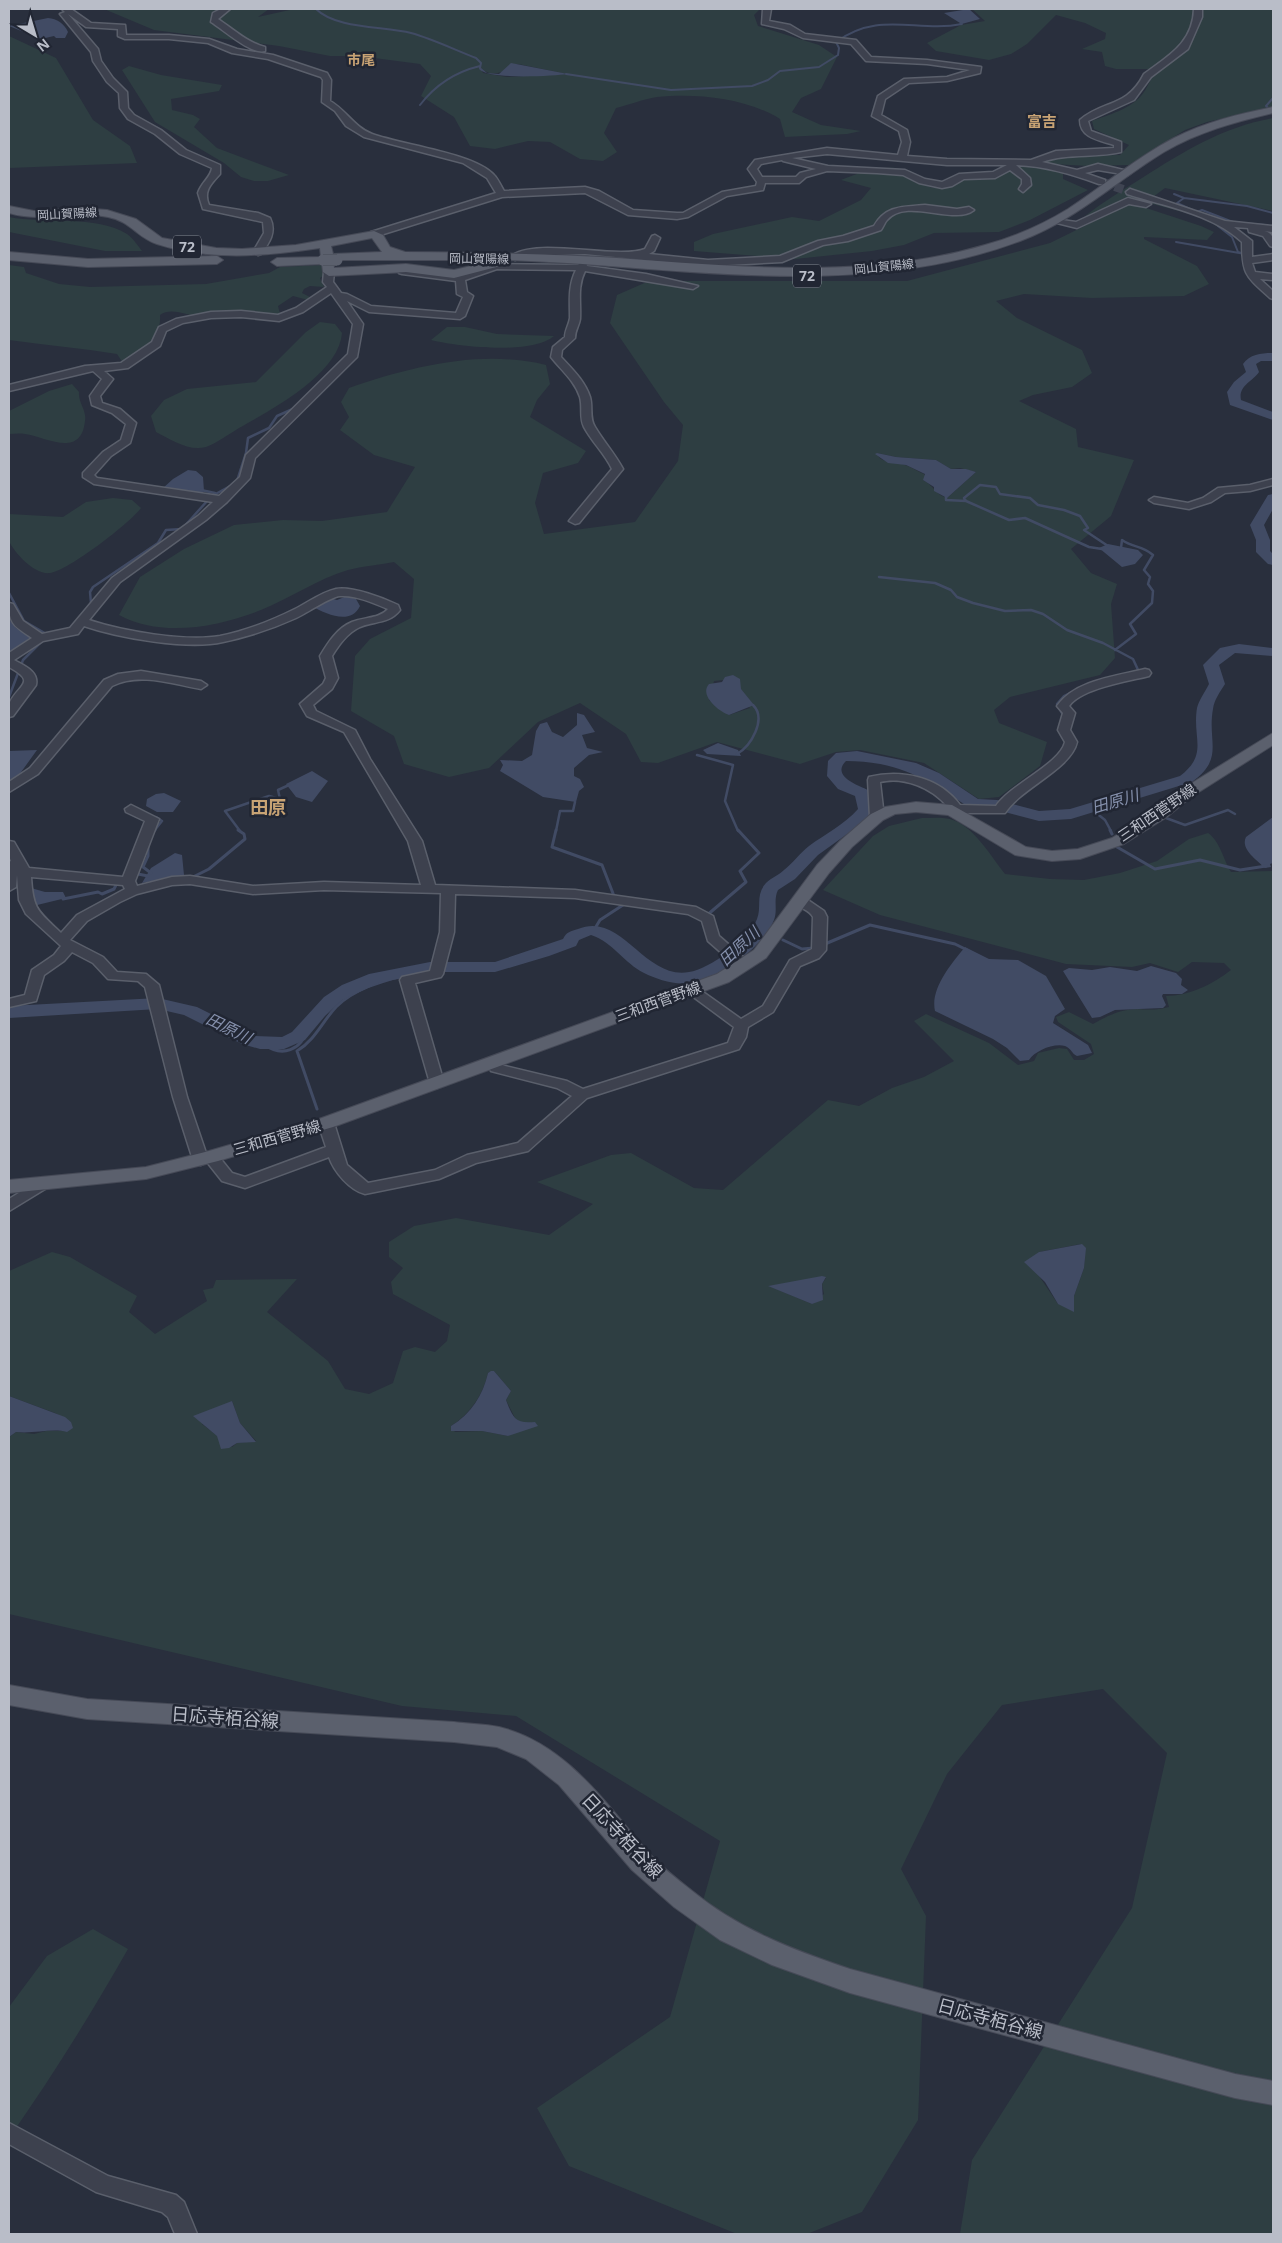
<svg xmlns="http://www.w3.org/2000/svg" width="1282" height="2243" font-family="'Open Sans','Noto Sans JP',sans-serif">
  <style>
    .green { fill: #2e3e42; fill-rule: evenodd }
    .water { fill: #414b64 }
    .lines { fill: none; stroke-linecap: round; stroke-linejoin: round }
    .stream-far2 { stroke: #414b64; stroke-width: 2 }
    .stream-far1 { stroke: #414b64; stroke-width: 2.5 }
    .stream { stroke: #414b64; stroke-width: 3 }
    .river { fill: #414b64; fill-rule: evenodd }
    .minor-tunnel { stroke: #3f4452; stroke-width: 9; stroke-dasharray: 9 4.5; stroke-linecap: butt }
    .minor-casing { stroke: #5a5f6b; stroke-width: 3 }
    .major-casing { stroke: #464a57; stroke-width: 2 }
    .minor { fill: #3d414e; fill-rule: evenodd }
    .major { fill: #5b606d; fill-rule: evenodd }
    .major-bridge-casing { stroke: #464a57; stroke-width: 12; stroke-linecap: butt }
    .major-bridge { stroke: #5b606d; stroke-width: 11 }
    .labels { text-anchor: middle; stroke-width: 5; stroke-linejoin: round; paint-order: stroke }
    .far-street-label { font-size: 12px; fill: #b9bdc8; stroke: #212633 }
    .far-neighbourhood-label { font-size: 14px; font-weight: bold; fill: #c8a374; stroke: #212633 }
    .shield { fill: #212633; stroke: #8b909b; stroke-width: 1 }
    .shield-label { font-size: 14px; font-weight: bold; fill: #b9bdc8 }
    .far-quarter-label { font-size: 15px; font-weight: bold; fill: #c8a374; stroke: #212633 }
    .street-label { font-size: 15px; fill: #b9bdc8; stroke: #212633 }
    .water-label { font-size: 16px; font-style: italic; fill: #8590ac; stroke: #212633 }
    .quarter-label { font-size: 18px; font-weight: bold; fill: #c8a374; stroke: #212633 }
    .near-street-label { font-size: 18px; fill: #b9bdc8; stroke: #212633 }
  </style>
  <rect width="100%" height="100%" fill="#292f3d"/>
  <path class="green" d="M104 9H269L258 17 294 9H760L754 15 758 26 819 45 837 57 821 89 801 98 792 112 821 125 861 131 847 134 785 137 780 119C746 98 697 93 657 97 643 99 629 105 616 108L604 133 617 152 603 161 580 159 550 142 528 141 495 149 470 146 454 117 421 96 431 76 420 64 359 56H330L279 46 154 30ZM518 64 567 74 507 77 483 73 480 67C492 80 505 71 518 64Z
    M972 9H1273V107L1207 122 1185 130 1129 165 1088 166 1035 163 1057 156 1120 155 1129 145 1094 129 1092 121C1108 115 1130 109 1141 96 1149 87 1150 77 1158 69H1116L1105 66 1102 52 1082 49 1105 39 1106 33 1085 23 1056 15 1027 44 1011 54 989 60 936 51 927 43 961 25 985 21Z
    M9 36 56 58 93 120 130 146 137 163 9 168Z
    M129 66 161 75 222 85 219 91 171 99 172 110 193 115 200 119 194 127 217 148 289 175 268 181H254L241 177 224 163 155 122 122 70Z
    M1273 118V211L1165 188 1153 197 1128 193 1190 214 1134 199C1114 199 1098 219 1085 216 1103 202 1123 190 1142 178 1184 151 1223 127 1273 118Z
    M1009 164 1041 166 1063 172V179L1088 190 1030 220 999 232 934 233 904 245 872 251 795 259 694 251V242L713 234 792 217 819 221 861 200 871 188 841 180C865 170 895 161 918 175L914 182 933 188 948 186 954 179 991 175Z
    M1134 204 1201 226 1214 232 1207 240 1144 237V239L1197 266 1209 284 1184 296 1092 298 1024 294 996 301 1017 318 1082 350 1092 373 1072 387 1033 395 1019 401 1076 429 1078 447 1134 460 1111 516 1071 549 1091 573 1117 584 1111 604 1115 658 1100 675 1010 697 994 710 999 723 1047 742 1040 766 999 797 979 799 924 763 860 750 836 752 800 764 717 742 658 763 641 762 626 734 580 703 538 722 489 768 449 777 404 764 394 736 351 711 355 656 370 639 411 618 414 579 394 562C379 565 363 566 348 570 318 579 290 598 261 610 219 627 161 638 119 615L140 577 184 549 234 525 283 520 322 521 387 512 415 467 374 455 340 430 349 417 341 402 349 388C410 367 481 349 546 365L550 384 537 400 530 417 586 451 578 463 543 473 535 503 544 534 635 522 678 461 683 425 664 402 610 323 617 295 649 281H907L1050 243 1125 206ZM877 453 896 457 936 460 951 469 960 468 976 472 947 498C936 495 933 485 923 480L926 477 924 474C918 472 912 467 905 465 896 461 879 464 877 453ZM724 680 750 708 729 715 709 700 714 681Z
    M9 217C44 224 97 215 127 234 133 238 138 246 142 251H105L9 232Z
    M9 265 24 267 26 273 59 284 90 287 206 284 269 273 280 267 323 265V276L320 278 324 287 310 286 304 289 302 293 310 297 308 300 293 296 278 306 280 314 275 317C250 317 222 320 197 316 185 315 171 307 160 315 162 340 141 351 123 363L117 354C81 348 45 345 9 340Z
    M320 322 335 324 342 333C339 374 271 410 239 428 229 434 217 443 206 447 189 452 170 439 156 432L151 416 164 400 187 389 256 382 306 332Z
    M447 327H465L497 334 554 336C532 355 459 347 431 340Z
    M72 384 79 392C78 403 87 410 85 421 81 459 46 437 25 434 19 433 14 434 9 434V411L49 391Z
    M113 498 132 500 141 508C130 523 68 571 50 573 35 575 15 554 9 541 6 534 9 522 9 514L63 517 86 502Z
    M922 818C931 818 941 817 950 819 973 825 990 855 1005 874L1050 879 1084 880 1120 873 1157 861 1189 839 1208 833C1220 841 1223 859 1231 872L1273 871V2234H960L972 2160 1132 1908 1167 1753 1103 1689 1002 1705 947 1774 901 1869 926 1916 918 2120 862 2212 807 2234H737L569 2166 537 2108 670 2017 720 1841 516 1716 402 1706 9 1614V1437L16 1432 34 1434 46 1431H65L71 1422 55 1413 9 1396V1271L52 1252 70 1257 137 1296 129 1312 155 1334 207 1301 203 1290 213 1288 216 1280 297 1279 267 1312 328 1361 345 1389 369 1394 393 1383 403 1351 415 1347 435 1352 447 1341 450 1325 393 1294 391 1282 403 1268 389 1257V1242L414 1226 456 1218 549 1235 593 1204 537 1182 611 1155 631 1153 694 1188 723 1190 828 1100 859 1106 892 1088 924 1077 954 1061 914 1021 926 1014 989 1043 1018 1065 1034 1061 1038 1053 1059 1048 1067 1049 1074 1060H1084L1094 1054 1091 1044 1058 1022 1056 1017 1069 1012 1093 1024C1107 1016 1121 1009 1138 1009 1150 1010 1157 1010 1169 1007L1166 996C1189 996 1213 984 1231 970L1224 963 1192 962 1178 972 1150 963 1132 967 1066 964 880 915 823 890 873 836 889 826ZM1081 1244 1085 1248 1084 1268 1074 1296 1058 1304 1035 1270 1039 1252ZM826 1278 822 1284 824 1294 812 1304 769 1286ZM494 1371 511 1391 506 1400 516 1420 526 1425 533 1422 508 1436 482 1431 455 1432 451 1426C470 1414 483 1395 488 1373ZM232 1401 240 1423 256 1441 237 1443 232 1447 202 1424Z
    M93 1929 128 1949C91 2014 52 2077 9 2138V2007L47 1956Z"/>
  <path class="water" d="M969 9 980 19 958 25 960 23 944 13Z
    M48 18C57 19 64 23 68 32L65 38H56L54 36 41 39 9 26Z
    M511 63 568 74C553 76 488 80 479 69L480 67 487 73 499 74Z
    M877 453 896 457 936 460 951 469H966L976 472 947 498 934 491V487L923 480 925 474 906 465 888 463 875 454Z
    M188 470 196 471 203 477 204 491 201 494 162 489 173 479Z
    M1108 544 1138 550 1143 555 1135 564 1122 567 1099 548Z
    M347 596 356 599 360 606C351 625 327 615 312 606L330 598 337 600Z
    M9 619 16 628 31 637 9 654Z
    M733 675 740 679 741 689 754 705 729 715C718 711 699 695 709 684L722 682 725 677Z
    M577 713 584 715 595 732 582 735 587 748 603 752 589 755 574 768V776L580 779 584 787 579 791 576 802 543 797 500 771 503 765 500 760 522 761 532 755 536 731 540 724 547 722 552 732 563 737 577 725Z
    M718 743 738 750 741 756 707 754 703 750Z
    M37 750 19 775 9 781V751Z
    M312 771 328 781 312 802 296 797 286 784Z
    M164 793 181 801 173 812H157L146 806 147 799 156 794Z
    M1273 817V863L1270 864 1271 867 1265 868C1257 860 1240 849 1246 837Z
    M175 853 182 855 184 875 142 883 151 868Z
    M31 888 45 892H63L66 898 33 906Z
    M965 947 989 959 1018 960 1046 976 1065 1009 1055 1016 1053 1023 1088 1045 1092 1053 1077 1056C1072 1054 1071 1048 1065 1046 1053 1043 1035 1051 1029 1060L1020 1061 1007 1048 993 1039 935 1011C930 989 951 964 965 947Z
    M1151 966 1176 973 1182 979 1181 985 1188 990 1182 994H1163L1162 996 1166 1005 1163 1008 1115 1010 1100 1017 1092 1018 1063 971 1069 968 1092 970 1110 967 1137 971Z
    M1082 1244 1086 1248 1084 1268 1074 1296V1312L1058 1304 1045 1282 1024 1262 1039 1252Z
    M822 1276 826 1277 822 1284 823 1300 812 1304 768 1286Z
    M491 1371H494L511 1391 506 1400C513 1418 515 1424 535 1422L538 1426 508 1436 482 1431H451V1426C471 1414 483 1395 488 1373Z
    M9 1396 65 1417 71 1422 73 1428 67 1432C52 1428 34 1434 16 1432L9 1437Z
    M232 1401 240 1423 256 1442 237 1443 229 1448 221 1449 217 1436 193 1416Z"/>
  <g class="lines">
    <path class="stream-far2" d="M316 9C336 29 384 26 411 33 433 39 455 50 476 58L481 63 480 68
      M566 74 671 90 752 86 768 80 780 71 819 67 838 55 839 48 836 42C879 10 917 33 962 24
      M1273 98 1266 106 1273 112
      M420 105C436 84 455 72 480 66
      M1174 194 1184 198 1177 203 1197 212 1202 210 1233 222 1265 225
      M1184 198 1247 206 1273 213
      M1176 242 1245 254 1238 252 1232 237 1218 226 1222 225"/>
    <path class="stream-far1" d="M237 481 246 453 248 438 269 428 277 416 295 408
      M201 490 215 493
      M212 496 232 485
      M946 496V500L966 501 1009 520 1025 518 1089 547 1102 549
      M966 501 964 498 980 485 996 487 1000 494 1030 498 1038 505 1064 510 1080 516 1088 528 1084 530 1108 546
      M879 577 935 583 951 590 957 597 973 603 1005 611 1031 610 1043 614 1067 630 1103 643 1133 659 1139 672
      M9 593 24 621 48 635 23 660 9 697
      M79 619 91 603 90 592 93 587 158 543 166 530 182 529 208 500
      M1115 650 1136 634 1130 624 1152 603 1153 591 1148 584 1150 577 1144 570 1153 555C1142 545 1133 548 1122 540L1121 548
      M1064 717 1057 704 1064 696 1076 690
      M737 754C751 746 767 719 753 705
      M697 755 733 765 725 801 738 831
      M1043 769 1060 753
      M997 805 1019 785
      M1090 808 1105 820 1111 831
      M1166 818 1185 825 1228 810 1235 814
      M154 831 162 821 156 817
      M240 831 225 811 269 796 280 799 278 790 289 785
      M556 831 560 811H573L575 802"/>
    <path class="stream" d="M556 830 552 847 602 865 614 896H616
      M1110 830 1112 834
      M153 832 155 830
      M148 842V856L143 867 151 873
      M1117 847 1155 869 1200 860 1240 870 1266 866
      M138 874 148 876
      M193 877 209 869 245 839 244 834 238 830
      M63 899 98 892 102 894 114 889 117 883
      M706 916 746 882 740 871 759 853 738 830
      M594 930 600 920 626 903
      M759 930 768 934
      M783 940 802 949 814 948
      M825 944 870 925 955 944 967 950
      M440 970 477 969
      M264 1044C282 1058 302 1050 307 1029
      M317 1109 297 1051C315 1040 322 1022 336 1007 359 984 394 979 425 969L434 970"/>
    <path class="river" d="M1273 353V361H1261L1256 364 1259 372C1252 382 1238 386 1241 400L1273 412V420L1230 405 1227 392 1234 382 1246 372 1243 364C1250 354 1261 353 1273 353Z
      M1273 494V509L1264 525 1270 540V551L1273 554V565L1268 564 1256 552V540L1250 525 1268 495Z
      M1239 644 1273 648V656L1235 653 1219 665 1225 684C1220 692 1214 700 1213 709 1207 742 1225 758 1192 782L1071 819 1039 821 997 810 988 811 967 806C927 779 897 761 846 761 831 776 857 785 868 790L874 810 861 824 818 855 795 879 778 890C773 900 778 910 774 920 762 948 718 980 688 983 674 985 656 979 644 973 624 963 613 942 591 935L579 940 576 946 549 956 495 972H439L381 982 342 1000 325 1016 305 1040 284 1049H260L242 1044 184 1015 158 1009 9 1018V1006L158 998 197 1007 255 1036 282 1037 292 1032 324 997 342 985 369 974 430 962H495L563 939C566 932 571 931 578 929 622 911 644 980 689 972 710 969 750 939 757 919 762 907 755 895 766 883 771 878 779 875 784 870 793 863 800 853 809 846 825 834 844 825 858 809L855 796 838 789 827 776 828 761 836 753 857 751 916 763 939 773 978 799 997 800 1039 811 1070 809 1180 776C1209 754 1192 738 1197 708 1199 700 1205 692 1209 684L1203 665 1220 648Z"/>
    <path class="minor-tunnel" d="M1102 182 1130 192"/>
    <g class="minor-casing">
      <path id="minor" d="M62 9H71L91 23 125 25 126 35H169L209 39 237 49 273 55 327 73 331 80 330 101C346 110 354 127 372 134 402 145 474 153 494 175 498 179 501 186 504 191L585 187 599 191 633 210 677 213H683L722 192 756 186 757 182 748 169 755 160 827 148 898 155 902 142 899 131 872 116 878 96 904 79 947 77 970 70 927 64 866 61 851 44 803 38 784 29 762 24 763 9H771L769 21 790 25 805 34 856 40 871 57 927 60 981 67 980 73 947 81 909 83 885 99 881 115 907 130 910 142 907 156 947 159 1031 160 1056 151 1114 148V145C1099 140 1080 138 1080 120 1103 100 1127 108 1144 74 1168 56 1193 43 1194 9H1202V17L1188 49 1151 77 1134 100 1088 121 1091 131 1121 142V152C1095 158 1067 153 1042 162L1077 170 1098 164 1132 172 1128 175 1098 170 1085 173 1105 180V184H1099C1071 174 1045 166 1016 165L1030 178 1031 185 1023 192 1019 189 1022 184V179L1010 170 995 178 964 179 952 186 942 188 919 183 903 175 877 173 827 171 806 177 799 183H765L763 190 727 196 688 217 677 219 628 215 585 193 502 197 374 237 369 234 371 232 496 193 487 178 463 163 364 137 346 126 335 111 322 102 323 80 321 77 268 59 232 53 208 43 169 39H125L118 36V29L86 27 68 14 98 49 101 61 113 78 127 92 128 108 134 115 161 130 186 150 220 165V174C211 184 203 191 209 205L258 213 270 218C277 232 269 243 261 254L258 255 253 252 264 233 263 222 203 209 198 193C201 183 211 177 212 168L180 154 155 134 128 119 120 108 119 93 107 82 93 61 91 52 60 14 65 12ZM827 154 947 165H1007L993 172 959 174 942 182 925 179 905 170 828 166 792 158ZM782 160 783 161 816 169 800 173 796 177H762L757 169 761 164Z
        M221 9H230L218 19C233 29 248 43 265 47V51C251 55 224 30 211 22L213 13Z
        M1130 189 1225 221 1273 226V232L1264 231C1273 233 1274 239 1273 247L1270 246 1263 236 1249 232 1248 228 1234 227 1252 241V257L1273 254V260L1252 263 1255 272 1273 274V280L1260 279 1273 291V299L1270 298C1246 276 1242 275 1242 242 1213 214 1164 206 1127 194L1126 192Z
        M1128 198 1151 204 1146 207 1129 204 1077 228 1057 223 1062 220 1076 222Z
        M925 205 957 209 969 207 974 210C954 226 907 197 887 220 885 222 883 227 881 230L848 241 823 245 782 262 708 266 585 254 526 256 515 260 510 257C534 236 617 260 645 249L652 236 655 235 660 238 654 251 649 254 708 260 780 256 818 241 843 236 874 226C886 205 903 207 925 205Z
        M583 261 586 262 587 266 646 274 698 286 693 289 585 271C577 287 581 302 580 319 579 326 575 330 575 338L562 350 561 357C572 369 585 381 590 397 593 407 589 418 595 427 604 442 615 454 623 469L579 523 575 524 569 521 612 469C605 454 592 442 584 427 579 417 583 408 580 397 575 381 561 370 551 357L553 347 565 337C565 330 569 325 570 318 570 301 568 286 576 270L497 269 465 280 467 292 473 296 465 316 460 319 369 312 347 301 363 324 357 357 255 458 250 478 227 502 206 520 120 582 89 620C122 631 185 642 220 636 245 631 273 620 295 609 307 603 322 592 336 589 352 586 383 598 398 605L400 610C389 624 374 621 360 627 347 633 339 645 332 656L338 678 332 689 313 705 316 711 355 730 370 759 422 841 435 885 575 890 696 907 713 916 719 936 743 957 745 960 743 963H733L708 941 702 921 688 914 575 898 455 894 454 932 443 974 441 977 415 983 444 1083 437 1088 430 1083 400 980 402 977 430 971 440 932 441 893 324 890 253 894 190 884 172 885 137 894 120 902 87 921 70 940 103 957 117 972 146 974 159 985 187 1097 206 1153H216L232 1173 245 1177 326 1147 318 1123 326 1118 334 1123 347 1165 368 1183 435 1170 467 1155 518 1143 572 1096 557 1088 491 1071 486 1063 488 1060H498L501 1065 567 1081 583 1089 728 1043 734 1027 684 990 691 986 696 987 741 1019 763 1006 790 960 812 949 813 917C809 909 798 908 793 901L795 898H805L824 911 827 917 826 950 819 958 800 966 773 1012 748 1027 746 1037 739 1049 587 1098 528 1151 476 1163 439 1179 365 1194C350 1190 334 1172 329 1157L245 1188 222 1181 207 1162 201 1165 196 1164 193 1160 173 1097 145 987 138 981 108 979 93 963 72 952 64 961 44 975 36 1001 9 1007V999L25 995 32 970 54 955 61 946 26 914 19 900 17 875 16 887 9 891V862L11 861 9 856V841L14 842 29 868 123 877 145 821 126 812 125 809 131 805 159 819 135 881 137 886 172 877 190 876 253 886 324 882 421 885 408 841 344 732 307 716 300 704 323 684 326 678 320 656C328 643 337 628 352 622 364 617 379 619 388 609 374 603 356 595 340 596 330 597 307 613 296 618 274 628 247 637 223 642 188 650 119 638 84 626L78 634 43 641 14 660C24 666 39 671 36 685L13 716 9 717C9 713 8 707 9 704 18 684 38 683 9 667V653L32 638C15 626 9 625 9 603L13 604 23 621 42 634 70 628 112 578 198 516 213 502 94 484 83 477V473L103 452 121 440 126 424 112 413 92 405 90 396 102 379 93 371 9 391V385L85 366 121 363 152 342 159 327 176 319 211 312 241 311 278 315 296 308 327 287 323 282 324 272 329 269 334 272 333 282 341 293 347 294 371 306 456 313 463 297 457 294 456 281 402 274 399 273V269L454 276 497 264 578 265ZM331 293 353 324 348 354 246 455 240 477 219 496 97 478 94 475 111 456 130 443 136 423 120 409 102 403 100 396 113 379 104 371 128 368 160 346 166 331 183 323 211 318 241 317 279 321 303 312ZM31 877 123 885 125 889 77 915 61 933C38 911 33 910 31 877Z
        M1273 479V485L1250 491 1225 493 1211 502 1189 509 1154 503 1149 500 1154 497 1188 503 1203 498 1218 488 1250 485Z
        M1145 669 1149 670 1151 673 1149 676C1129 681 1082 688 1069 706L1075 713 1070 730 1077 742C1071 769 1021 788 1005 813H947L946 810 947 806C932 788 904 776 880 782L884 817 877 821 870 817 868 780 869 777C902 769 939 777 960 805L996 806C1011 784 1060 764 1065 742L1058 730 1063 713 1057 706C1075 680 1117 676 1145 669Z
        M141 671 201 681 207 685 201 689C172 684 140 672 112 686L38 774 9 792V782L30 768 104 680 118 674Z
        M40 1180 45 1181 48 1185 45 1189 9 1211V1199Z
        M9 2123 108 2176 176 2195 184 2202 197 2234H175L168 2217 162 2212 96 2192 9 2144Z"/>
    </g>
    <g class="major-casing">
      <path id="major" d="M1273 107V113C1235 122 1198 132 1164 152 1115 182 1074 221 1020 241 858 302 677 266 509 260L508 264 454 278 406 272 329 276 323 272 322 264 277 266 271 262 277 258 321 257 320 248C266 256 210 261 157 244 138 238 130 221 108 217 74 210 42 223 9 213V206L34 211 81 208 107 210 136 219 162 238 216 248 242 249 296 245 374 231 383 235 390 247 405 252C470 252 535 254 600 257 728 265 860 282 985 245 1014 237 1042 225 1068 209 1103 186 1136 158 1174 138 1205 122 1239 114 1273 107ZM372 238 382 252 333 254 331 246ZM333 259 337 260H497L454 270 406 264 334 268Z
        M9 252 88 259 217 256 223 260 217 264 88 267 9 260Z
        M1273 733V745L1191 797 1167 817 1124 844 1080 859 1052 861 1015 855 948 815 916 812 895 814 883 820 852 847 829 873 766 958 729 982 333 1127 218 1161 146 1179 9 1193V1180L146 1167 209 1151 319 1119 717 974 754 950 817 865 840 841 871 814 885 807 916 802 952 805 1026 847 1052 851 1078 849 1112 838 1155 811 1179 791Z
        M9 1685 87 1699 454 1722C469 1724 485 1724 499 1727 566 1743 606 1804 648 1852 660 1866 677 1879 691 1890 738 1929 793 1950 850 1969L1235 2074 1273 2081V2105L1235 2098 850 1993 772 1965 720 1940 674 1907 632 1870 559 1785 526 1759 497 1747 454 1742 87 1719 9 1705Z"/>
    </g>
    <use href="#minor" class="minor"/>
    <use href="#major" class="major"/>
    <g class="major-bridge-casing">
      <path id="major-bridge" d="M323 260H337"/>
    </g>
    <use href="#major-bridge" class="major-bridge"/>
  </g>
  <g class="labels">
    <g class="far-street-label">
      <text transform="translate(67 214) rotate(-3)" y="4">岡山賀陽線</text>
      <text transform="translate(479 259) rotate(1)" y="4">岡山賀陽線</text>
      <text transform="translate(884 267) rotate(-6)" y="4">岡山賀陽線</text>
    </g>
    <g class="far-neighbourhood-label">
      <text x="361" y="65">市尾</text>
    </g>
    <g class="shield">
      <rect x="173" y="235.5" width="28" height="23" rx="4"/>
      <rect x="793" y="264.5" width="28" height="23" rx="4"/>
    </g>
    <g class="shield-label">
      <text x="187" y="252">72</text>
      <text x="807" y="281">72</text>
    </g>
    <g class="far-quarter-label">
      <text x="1042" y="127">富吉</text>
    </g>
    <g class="street-label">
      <text transform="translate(1157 813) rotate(-34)" y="5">三和西菅野線</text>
      <text transform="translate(658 1002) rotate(-20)" y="5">三和西菅野線</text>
      <text transform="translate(277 1138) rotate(-16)" y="5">三和西菅野線</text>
    </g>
    <g class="water-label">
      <text transform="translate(1115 801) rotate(-17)" y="6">田原川</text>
      <text transform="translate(739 946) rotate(-43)" y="6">田原川</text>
      <text transform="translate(229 1028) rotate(26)" y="6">田原川</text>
    </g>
    <g class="quarter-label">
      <text x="268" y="814">田原</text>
    </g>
    <g class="near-street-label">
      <text transform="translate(225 1718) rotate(4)" y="6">日応寺栢谷線</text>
      <text transform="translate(622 1836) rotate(47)" y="6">日応寺栢谷線</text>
      <text transform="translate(990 2019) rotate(15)" y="6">日応寺栢谷線</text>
    </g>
  </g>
  <rect width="1282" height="2243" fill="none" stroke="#b9bdc8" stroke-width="20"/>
  <g transform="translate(35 35) rotate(142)" stroke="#212633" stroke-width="4" paint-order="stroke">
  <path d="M0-4L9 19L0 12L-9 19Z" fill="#b9bdc8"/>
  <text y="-8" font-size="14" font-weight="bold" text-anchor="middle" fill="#b9bdc8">N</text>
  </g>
</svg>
